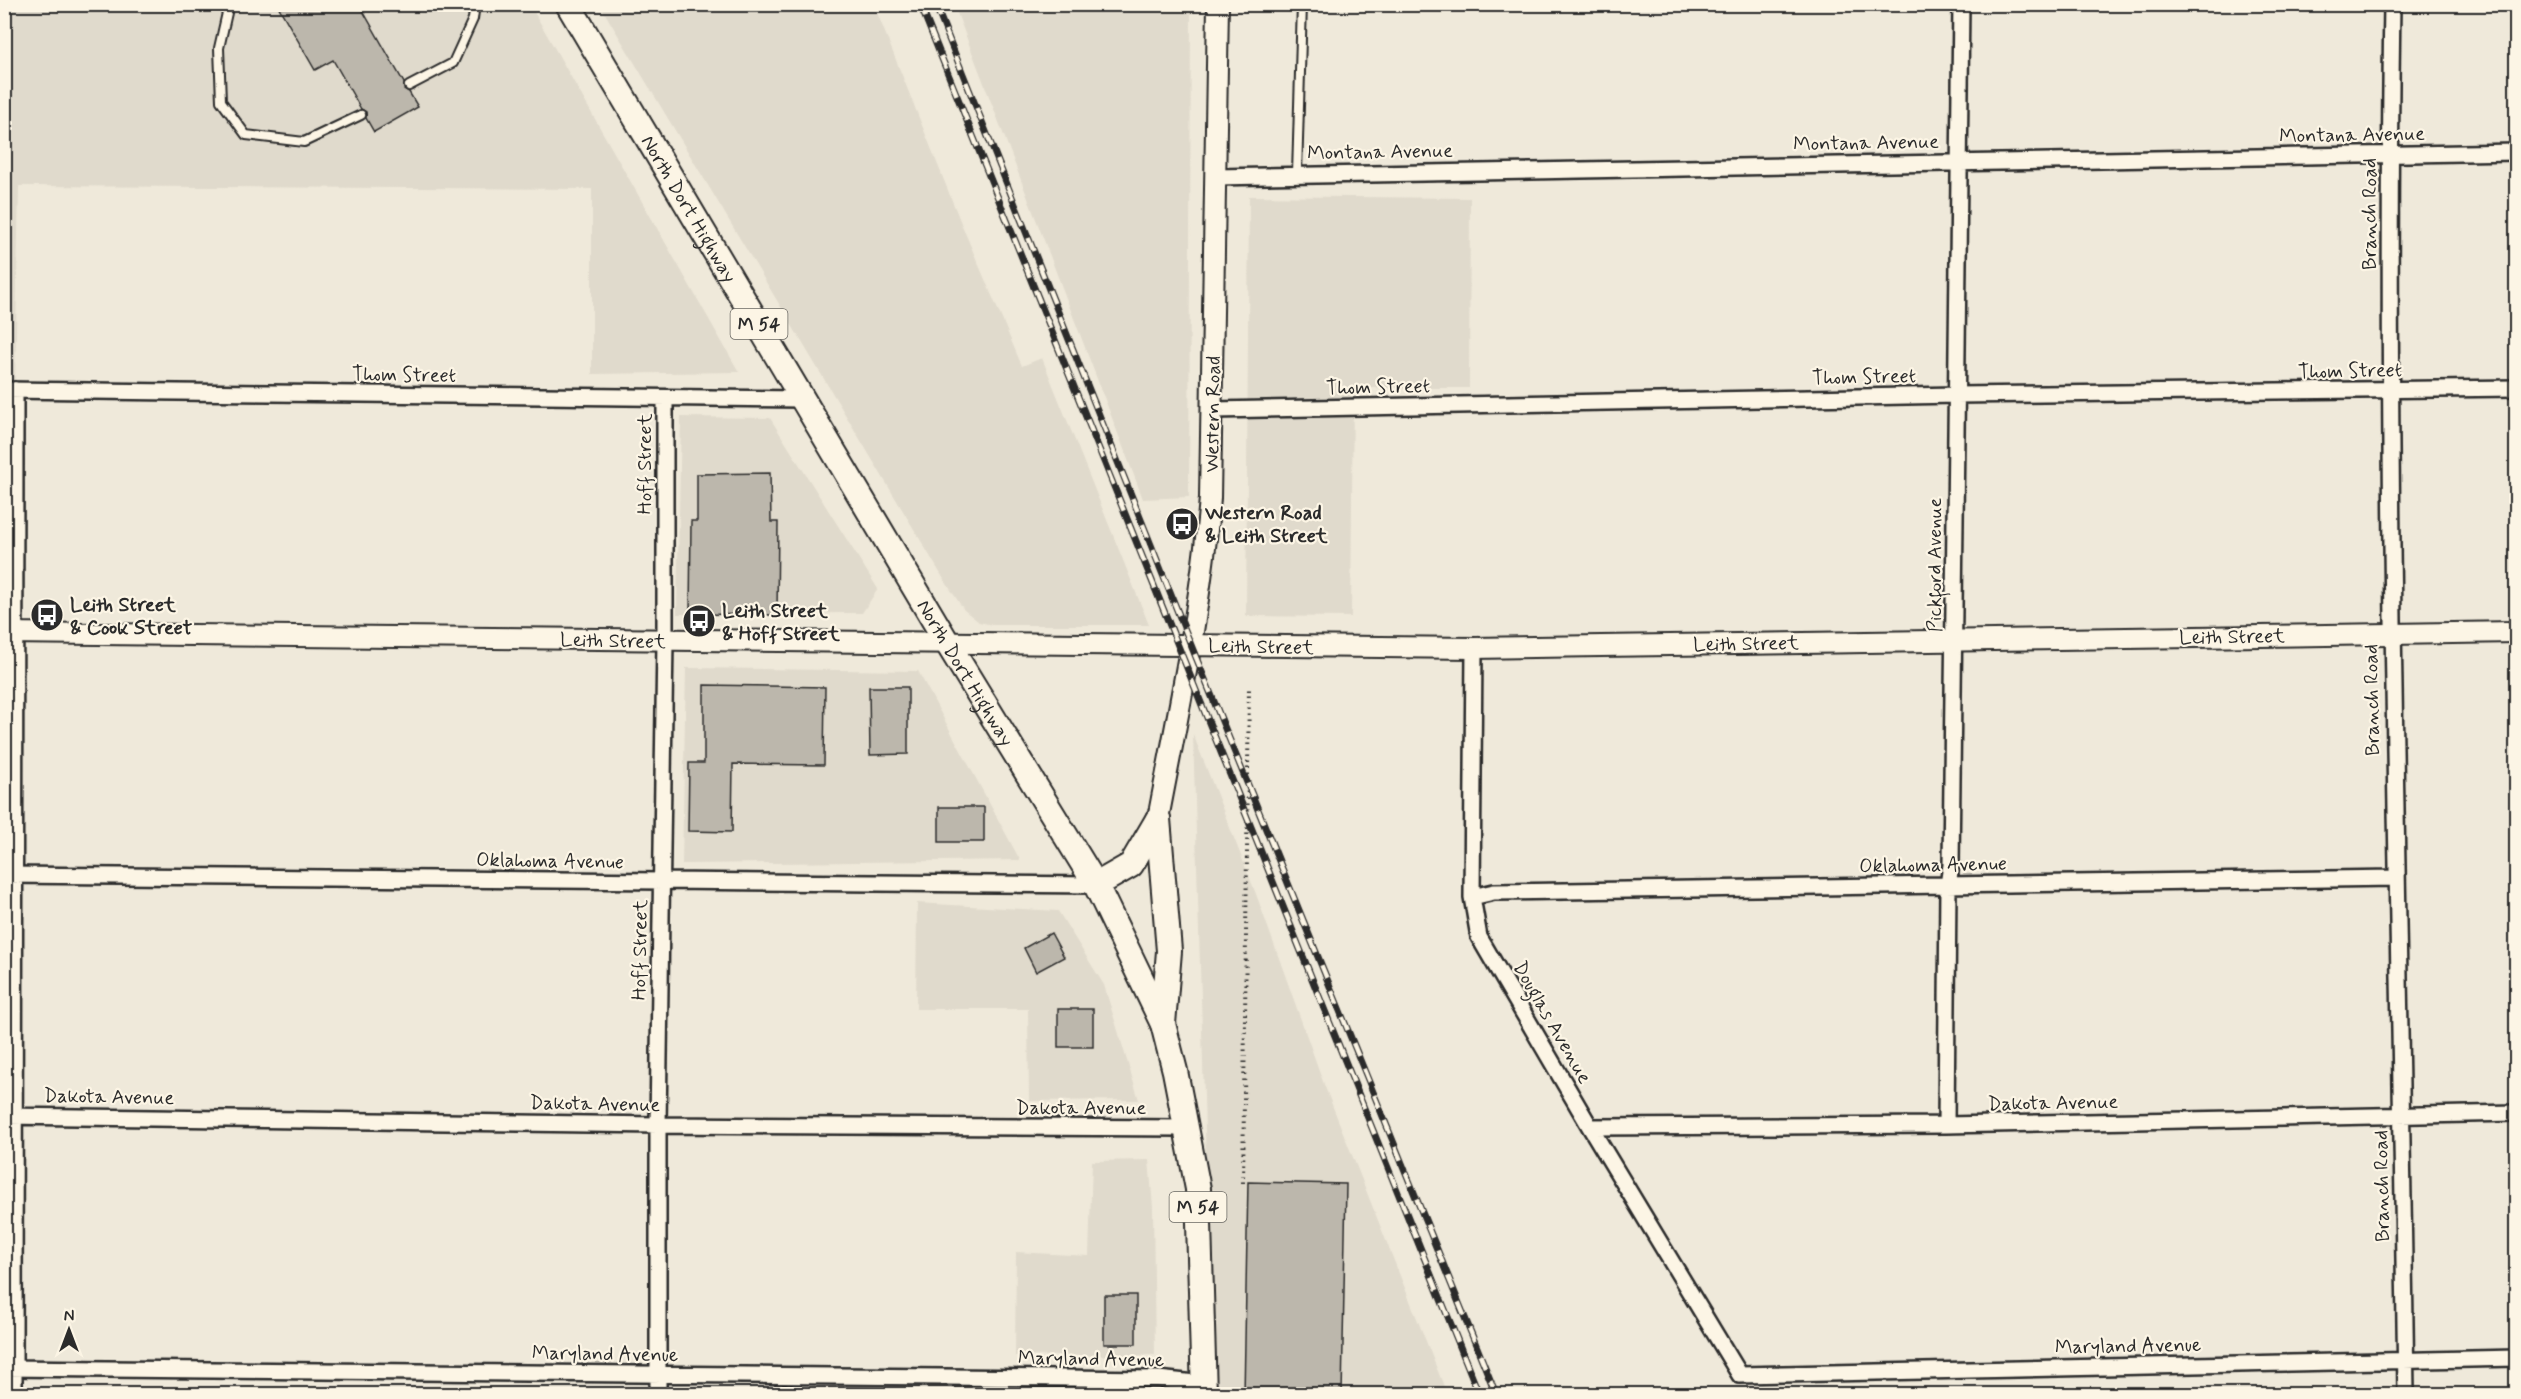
<svg xmlns="http://www.w3.org/2000/svg" width="2521" height="1399" font-family="Mynerve,sans-serif">
  <style>
    .built { fill: #e0dacc }
    .building { fill: #bcb7ac; stroke: #2b2b2b; stroke-width: 1.5 }
    .lines { fill: none; stroke-linecap: round; stroke-linejoin: round }
    .service-casing { stroke: #2b2b2b; stroke-width: 12 }
    .minor-casing { stroke: #2b2b2b; stroke-width: 20 }
    .tertiary-casing { stroke: #2b2b2b; stroke-width: 24 }
    .primary-casing { stroke: #2b2b2b; stroke-width: 28 }
    .path { stroke: #2b2b2b; stroke-width: 4; stroke-dasharray: 1.5 4.5; stroke-linecap: butt }
    .service { stroke: #fcf5e5; stroke-width: 8 }
    .minor { stroke: #fcf5e5; stroke-width: 15 }
    .tertiary { stroke: #fcf5e5; stroke-width: 20 }
    .primary { stroke: #fcf5e5; stroke-width: 24 }
    .rail-casing { stroke: #2b2b2b; stroke-width: 7 }
    .rail { stroke: #fcf5e5; stroke-width: 4.5; stroke-dasharray: 14; stroke-linecap: butt }
    .labels { text-anchor: middle; stroke-width: 4.5; stroke-linejoin: round; paint-order: stroke }
    .shield { fill: #fcf5e5; stroke: #6a6863; stroke-width: 1.5 }
    .shield-label { font-size: 18px; font-weight: bold; fill: #2b2b2b }
    .street-label { font-size: 20px; fill: #2b2b2b; stroke: #fcf5e5 }
    .poi-label { font-size: 20px; font-weight: bold; fill: #2b2b2b; stroke: #fcf5e5; text-anchor: start }
  </style>
  <rect width="100%" height="100%" fill="#efe9da"/>
  <filter id="ink" filterUnits="userSpaceOnUse"><feTurbulence type="fractalNoise" baseFrequency=".0167" numOctaves="2"/><feDisplacementMap in="SourceGraphic" scale="12" xChannelSelector="R" yChannelSelector="G"/><feConvolveMatrix kernelMatrix="1 2 1 2 8 2 1 2 1" color-interpolation-filters="sRGB"/></filter>
  <g filter="url(#ink)">
    <path class="built" d="M5 4 530 5 739 372 592 374V189L19 186 15 381H5Z
      M600 5H874L963 228 1022 366 1042 358 1149 625H993L979 622 964 610 945 581Z
      M954 5H1191L1189 497 1143 499Z
      M1249 196 1470 198 1469 388H1353L1351 617 1246 616Z
      M681 417 770 418 878 589 862 613 677 614Z
      M686 668 918 671 1020 860 682 864Z
      M1193 734 1256 894 1325 1087 1447 1394H1213Z
      M917 903 1058 911 1104 985 1139 1100 1029 1101 1028 1009H916Z
      M1149 1160 1153 1207 1155 1355 1015 1356 1016 1252 1089 1256 1092 1161Z"/>
    <path class="building" d="M277 4H359L404 83V89L409 92 418 107 374 132 366 118V112L361 109 333 60 315 70Z
      M770 473 771 522H778L777 615 690 614 691 521H697V474Z
      M704 685 825 687 824 765 733 764 732 832 688 831 689 763H704Z
      M869 687H908V754L870 755Z
      M939 807H984V842H939Z
      M1051 933 1064 957 1036 972 1024 948Z
      M1058 1009H1093V1047H1058Z
      M1248 1182 1346 1184 1342 1395H1244Z
      M1104 1295H1136V1344H1104Z"/>
    <g class="lines">
      <g class="service-casing">
        <path id="service" d="M229 4 219 48 221 101 246 135 304 142 361 115
          M409 86 453 63 473 19 475 4
          M1297 174 1302 4"/>
      </g>
      <g class="minor-casing">
        <path id="minor" d="M2392 4C2385 468 2400 931 2406 1394
          M1216 177 2516 152
          M4 390 803 399
          M1213 410 1956 395 2516 388
          M1474 648 1472 897 1479 937 1590 1127 1740 1375 2516 1358
          M4 875 1096 885
          M1472 897 1494 892 2395 878
          M4 1116 658 1125 1185 1128
          M1946 1125 1948 885 1951 865 1961 4
          M1590 1127 1946 1125 2516 1113
          M4 1368 1158 1379 1204 1384
          M14 1394 15 390
          M658 1394V1125L665 641V398"/>
      </g>
      <g class="tertiary-casing">
        <path id="tertiary" d="M4 633 1474 648 2516 632
          M1158 819C1178 713 1201 607 1210 498L1218 4"/>
      </g>
      <g class="primary-casing">
        <g id="primary">
          <path id="s1" d="M568 4 948 644 1096 885 1163 1024 1175 1071 1198 1189 1204 1394"/>
          <path d="M1158 819 1169 951 1163 1024"/>
          <path d="M1096 885 1131 865 1158 819"/>
        </g>
      </g>
      <path class="path" d="M1243 1183 1249 686"/>
      <use href="#service" class="service"/>
      <use href="#minor" class="minor"/>
      <use href="#tertiary" class="tertiary"/>
      <use href="#primary" class="primary"/>
      <g class="rail-casing">
        <path id="rail" d="M920 4 1479 1394
          M935 4 1191 645 1496 1394"/>
      </g>
      <use href="#rail" class="rail"/>
    </g>
  </g>
  <defs>
    <g id="bus-disc" transform="scale(1.725)"><circle r="9.5" fill="#2b2b2b" stroke="#fcf5e5"/><path d="M-5-6H5V4H4V6H2V4H-2V6H-4V4H-5ZM-3.5-4V0h7V-4ZM-3.5 1.2v1.5H-2V1.2ZM2 1.2v1.5H3.5V1.2Z" fill="#fff"/></g>
  </defs>
  <g fill-rule="evenodd">
    <use href="#bus-disc" x="1182" y="524"/>
    <use href="#bus-disc" x="47" y="615"/>
    <use href="#bus-disc" x="699" y="621"/>
  </g>
  <g class="labels">
    <g class="shield">
      <rect x="730.5" y="309" width="57" height="30" rx="4.5"/>
      <rect x="1169.5" y="1192" width="57" height="30" rx="4.5"/>
    </g>
    <g class="shield-label">
      <text x="759" y="330">M 54</text>
      <text x="1198" y="1213">M 54</text>
    </g>
    <g class="street-label">
      <text transform="translate(2352 134) rotate(-1)" y="7">Montana Avenue</text>
      <text transform="translate(1866 142) rotate(-1)" y="7">Montana Avenue</text>
      <text transform="translate(1380 151) rotate(-1)" y="7">Montana Avenue</text>
      <text dy="7" stroke="none"><textPath href="#s1" startOffset="238">North Dort Highway</textPath></text>
      <text transform="translate(2369 214) rotate(-90)" y="7">Branch Road</text>
      <text transform="translate(2350 370) rotate(-1)" y="7">Thom Street</text>
      <text transform="translate(404 374) rotate(1)" y="7">Thom Street</text>
      <text transform="translate(1864 376) rotate(-1)" y="7">Thom Street</text>
      <text transform="translate(1378 386) rotate(-1)" y="7">Thom Street</text>
      <text transform="translate(1212 414) rotate(-89)" y="7">Western Road</text>
      <text transform="translate(644 464) rotate(-90)" y="7">Hoff Street</text>
      <text transform="translate(1934 565) rotate(-90)" y="7">Pickford Avenue</text>
      <text transform="translate(2232 636) rotate(-1)" y="7">Leith Street</text>
      <text transform="translate(613 640) rotate(1)" y="7">Leith Street</text>
      <text transform="translate(1746 643) rotate(-1)" y="7">Leith Street</text>
      <text transform="translate(1261 646) rotate(1)" y="7">Leith Street</text>
      <text dy="7" stroke="none"><textPath href="#s1" startOffset="778">North Dort Highway</textPath></text>
      <text transform="translate(2371 700) rotate(-91)" y="7">Branch Road</text>
      <text transform="translate(550 860) rotate(1)" y="7">Oklahoma Avenue</text>
      <text transform="translate(1933 864) rotate(-1)" y="7">Oklahoma Avenue</text>
      <text transform="translate(639 950) rotate(-89)" y="7">Hoff Street</text>
      <text transform="translate(1553 1022) rotate(60)" y="7">Douglas Avenue</text>
      <text transform="translate(109 1096) rotate(1)" y="7">Dakota Avenue</text>
      <text transform="translate(2053 1102) rotate(-1)" y="7">Dakota Avenue</text>
      <text transform="translate(595 1103) rotate(1)" y="7">Dakota Avenue</text>
      <text x="1081" y="1114">Dakota Avenue</text>
      <text transform="translate(2381 1186) rotate(-91)" y="7">Branch Road</text>
      <text transform="translate(2128 1345) rotate(-1)" y="7">Maryland Avenue</text>
      <text transform="translate(605 1353) rotate(1)" y="7">Maryland Avenue</text>
      <text transform="translate(1091 1358) rotate(1)" y="7">Maryland Avenue</text>
    </g>
    <g class="poi-label">
      <text x="1205" y="519">Western Road<tspan x="1205" dy="23">&amp; Leith Street</tspan></text>
      <text x="70" y="611">Leith Street<tspan x="70" dy="23">&amp; Cook Street</tspan></text>
      <text x="722" y="617">Leith Street<tspan x="722" dy="23">&amp; Hoff Street</tspan></text>
    </g>
  </g>
  <rect width="2521" height="1399" fill="none" stroke="#fcf5e5" stroke-width="24"/>
  <rect x="12" y="12" width="2497" height="1375" fill="none" stroke="#2b2b2b" stroke-width="2" filter="url(#ink)"/>
  <g transform="translate(69 1330)" stroke="#fcf5e5" stroke-width="4.5" paint-order="stroke">
  <path d="M0-4.5L10 22L0 15L-10 22Z" fill="#2b2b2b"/>
  <text y="-9" font-size="16" font-weight="bold" text-anchor="middle" fill="#2b2b2b">N</text>
  </g>
</svg>
